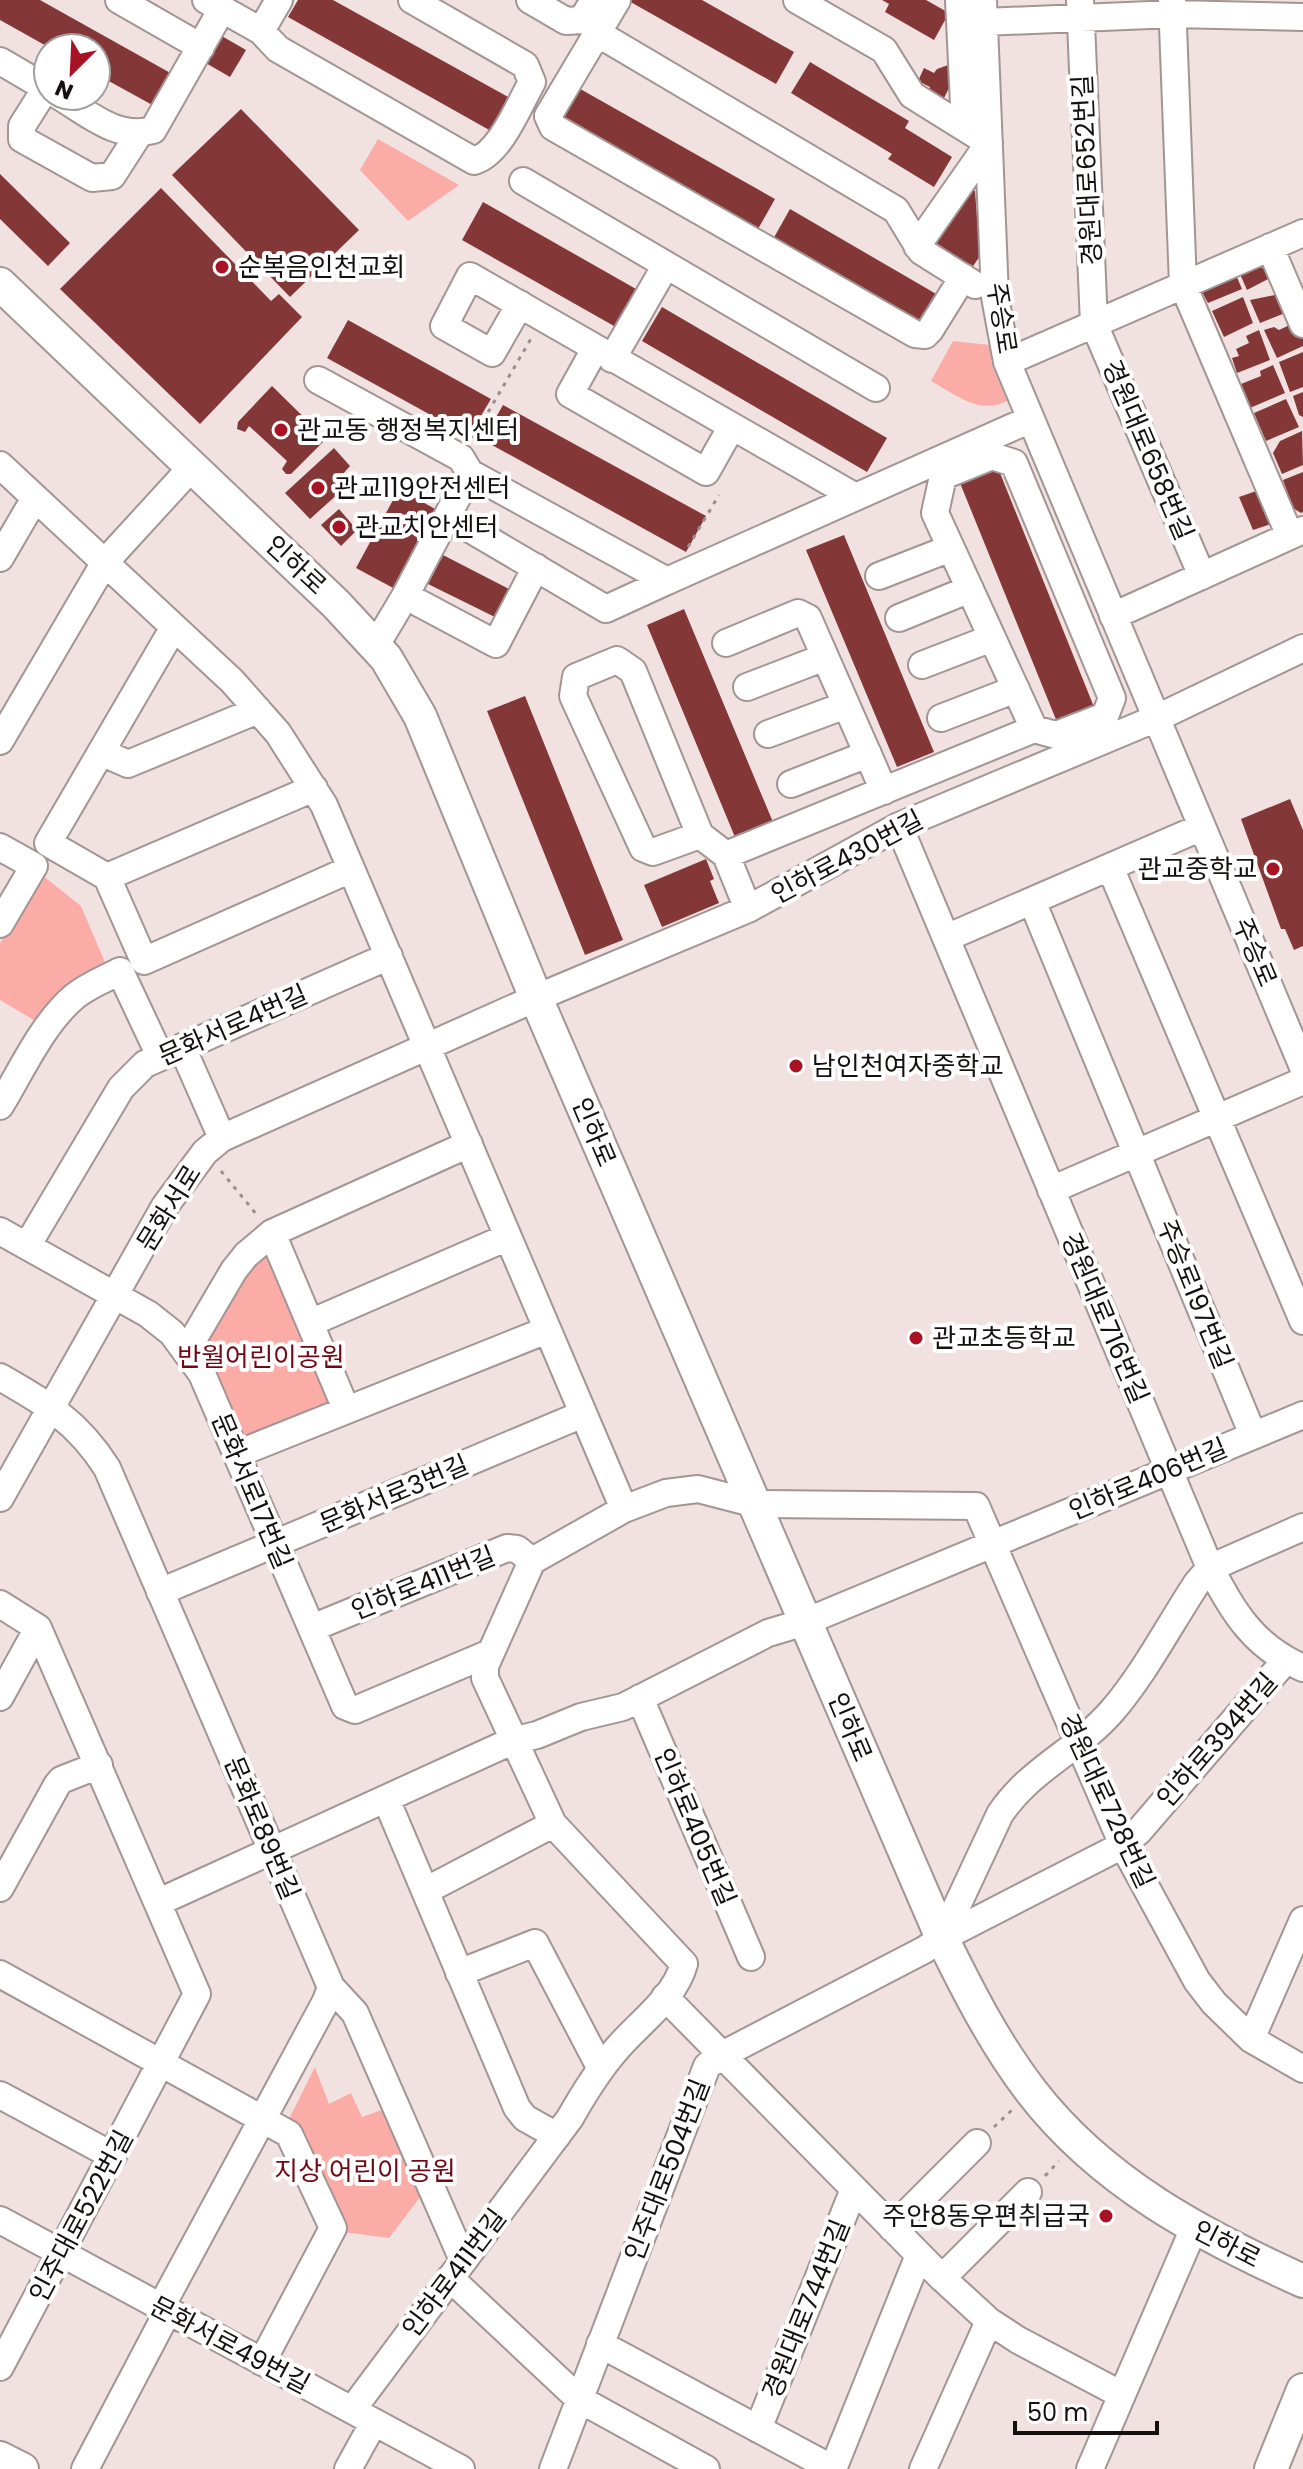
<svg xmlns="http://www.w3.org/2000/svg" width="1303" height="2469" font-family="Poppins,'Noto Sans KR',sans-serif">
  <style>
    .green { fill: #fbaca7 }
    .building { fill: #833837 }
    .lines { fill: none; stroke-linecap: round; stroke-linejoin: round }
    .minor-casing { stroke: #a29593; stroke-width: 30 }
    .major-casing { stroke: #a29593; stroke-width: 36 }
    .path { stroke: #9a8f8f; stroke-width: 3; stroke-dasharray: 4 6; stroke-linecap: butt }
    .minor { stroke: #fff; stroke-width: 26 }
    .major { stroke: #fff; stroke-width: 32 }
    .poi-dot { fill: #a81224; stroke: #fff; stroke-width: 3 }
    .labels { text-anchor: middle; stroke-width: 8; stroke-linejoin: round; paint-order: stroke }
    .street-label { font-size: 26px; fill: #151010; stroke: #fff }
    .poi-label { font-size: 26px; fill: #151010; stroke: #fff; text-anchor: start }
    .park-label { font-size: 26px; fill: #710815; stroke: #fff }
  </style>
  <rect width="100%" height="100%" fill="#f1e2e1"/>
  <path class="green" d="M378 139 459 185 408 221 360 170Z
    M953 341 990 345 992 365 1007 401C979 415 956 395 931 381Z
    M42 875 81 906 107 967 37 1022 0 1000V943Z
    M268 1247 334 1402 241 1440 203 1347 242 1275Z
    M315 2067 329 2104 351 2093 362 2117 387 2108 424 2192 389 2238 343 2232 290 2117Z"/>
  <path class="building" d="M0 0H40L174 75 156 107 96 74V48H50L0 20Z
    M298 0H333L510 98 491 131 288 17Z
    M627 0H702L794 52 776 84Z
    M882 0H926L949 13 934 40 885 12 889 4Z
    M220 35 246 50 230 77 204 62Z
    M810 62 909 121 905 128 952 157 934 187 888 159 892 154 791 93Z
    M951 64 954 78 943 100 928 93 930 87 918 81 924 68 934 73 937 69Z
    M575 86 775 199 758 229 557 117Z
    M241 109 359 230 290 297 172 175Z
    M0 174 70 243 48 266 0 219Z
    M968 186 975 191 980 256 969 272 928 244Z
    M161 188 271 301 279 294 302 317 200 424 60 289Z
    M483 202 636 289 614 326 462 240Z
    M790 209 938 295 919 326 772 241Z
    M1266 264 1276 275 1247 290 1236 265Z
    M1233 268 1242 289 1208 303 1202 292 1205 279Z
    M1285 293 1293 310 1260 323 1250 300Z
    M1243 297 1253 323 1224 337 1212 311Z
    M662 307 887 438 867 472 642 341Z
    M348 320 491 399 469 436 327 358Z
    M1294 323 1303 333V346L1277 358 1264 330 1274 327 1279 330Z
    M1259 330 1270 360 1237 373 1232 358 1239 356 1236 349 1249 343 1246 336Z
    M1303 352V387L1290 392 1279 362Z
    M1273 365 1285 393 1250 408 1241 384 1261 376 1260 371Z
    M272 386 326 439 291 474H286L282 469 287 461 249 426 245 432 237 429 238 422Z
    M1303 392V417L1299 415 1293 396Z
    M1286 399 1299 427 1266 441 1254 413Z
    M503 405 706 516 686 552 483 440Z
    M1302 431 1303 465 1282 474 1273 453 1280 441Z
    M334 448 350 466 342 475 350 483 310 519 285 493Z
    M998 468 1096 712 1059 727 960 483Z
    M1303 472V512L1301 513 1293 508 1283 480Z
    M1265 488 1271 524 1253 530 1239 497Z
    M399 489 437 510 395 589 356 568Z
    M339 509 357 530 341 546 321 525Z
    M844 535 934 752 897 767 806 550Z
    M443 555 519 594 507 623 428 584Z
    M684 609 775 827 737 842 647 625Z
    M525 696 623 940 585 955 487 711Z
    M1290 799 1303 830V946L1294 950 1285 929H1281L1241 819Z
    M706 859 714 879 710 881 719 903 662 927 644 885Z"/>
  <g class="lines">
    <g class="minor-casing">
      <path id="minor" d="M119 0 201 47
        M206 0 261 31 278 49 474 161C500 154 519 105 532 82L525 65 412 0
        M530 0 566 21 582 20 594 0
        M617 0 548 116 553 127 915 334 925 335 930 330 963 277
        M797 0 884 50 912 95 989 143 917 246
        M959 0 965 126
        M983 0 995 297 1007 362 1303 1067
        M1080 0 1094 324 1202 576
        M1172 0 1183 285 1290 536
        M984 22 1173 14 1303 17
        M261 31 279 0
        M597 33 896 210 921 251 975 285
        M0 61 48 89
        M46 88 22 126V139L92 178 112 176 139 134
        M59 96C89 114 117 140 153 130L222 9
        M523 181 876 388
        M1270 247 1303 324
        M520 304 492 353 444 326 470 276 854 496
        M595 349 570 394 706 472 732 426
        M612 359 666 265
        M1007 362 1303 233
        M318 380 461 458 470 473 667 581 1031 419
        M0 465 232 681 278 733 324 805 624 1509
        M448 516 606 609 667 581
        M0 558 35 498
        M879 576 951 548
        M419 603 496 644 536 567
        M1113 616 1303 530
        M899 618 970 589
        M726 643 798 613 808 618 884 791
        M376 645 404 598 470 473
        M922 665 992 638
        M747 687 825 657
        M941 718 1016 689
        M768 734 846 705
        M0 741 105 562 192 467
        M101 752 128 764 258 710
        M791 784 868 754
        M899 826 1210 1568C1235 1614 1253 1646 1303 1668
        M700 835 633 671 617 660 576 677 573 696 643 848 653 852 700 835 726 855 748 909
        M0 847 34 866 0 924
        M726 855 1034 729 1056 735 1105 716 1112 698 1014 463 992 456 943 476 935 513 1034 729
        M1110 867 1303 1321
        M107 877 144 961 351 869
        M107 877 48 843 174 627
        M107 877 314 788
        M1032 901 1253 1435
        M946 938 1202 827
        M182 1047 222 1138
        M0 1106C22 1070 42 1024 75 996 89 985 105 979 120 971L160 1056
        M1051 1190 1303 1081
        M0 1231 148 1314 172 1333 202 1374 345 1706 355 1710 490 1653
        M272 1233 346 1409
        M27 1246 121 1088 145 1064 389 956
        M310 1323 508 1237
        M187 1350 234 1270 246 1255 272 1233 469 1144
        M0 1377C46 1403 78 1422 107 1468L331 1987 326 2001 161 2307
        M237 1454 547 1330
        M0 1498 165 1206 205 1152 222 1138 536 998 748 909 899 826 1157 718 1303 648
        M160 1592 583 1414
        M0 1604 38 1628 197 1994 0 2367
        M312 1628 507 1548 517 1549 532 1561
        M0 1697 38 1628
        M640 1698 751 1957
        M386 1799 517 2108 525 2118 557 2136
        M0 1888 57 1785 61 1780 99 1765
        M425 1891 553 1824
        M159 1902 512 1741 537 1735 581 1717 623 1707 768 1633 805 1622 1303 1415
        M942 1938 1000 1814C1030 1769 1077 1751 1112 1711 1144 1674 1170 1624 1197 1583L1210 1568 1303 1527
        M459 1973 535 1943 601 2069
        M0 1974 289 2134 333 2228 262 2362
        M331 1987 355 2013 463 2260
        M665 1997 942 2278 989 2321 1018 2340 1122 2395
        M1251 2039 1303 1920
        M0 2095 113 2156
        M0 2220 461 2469
        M892 2228 977 2143
        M450 2278 579 2399 706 2469
        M942 2278 1028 2192
        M600 2344 833 2469
        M352 2410 570 2118C583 2095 597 2072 615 2051 637 2024 674 2000 684 1964L553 1824 485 1678V1666L532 1561 624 1509 666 1493 698 1489 756 1504 976 1506 1123 1845 1197 1981 1214 2003 1251 2039 1303 2069
        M758 2429 854 2189
        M85 2469 168 2311
        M348 2469 374 2422
        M553 2469 707 2066 722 2055 924 1950 942 1938 1123 1845 1139 1831 1286 1660
        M833 2469 919 2255
        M923 2469 989 2321
        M1090 2469 1194 2228"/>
    </g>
    <g class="major-casing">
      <path id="major" d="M0 284 336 604 386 658 420 716 536 998 942 1938C968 1991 995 2044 1031 2091 1101 2182 1201 2235 1303 2281
        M0 2458 22 2469
        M1271 2469 1303 2390"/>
    </g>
    <path class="path" d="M473 438 532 337
      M688 547 719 495
      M221 1171 257 1215
      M994 2127 1012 2110
      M1045 2176 1059 2161"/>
    <use href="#minor" class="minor"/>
    <use href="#major" class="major"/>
  </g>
  <g class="poi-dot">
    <circle cx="222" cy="267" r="8"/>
    <circle cx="281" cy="430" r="8"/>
    <circle cx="318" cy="488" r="8"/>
    <circle cx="339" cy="527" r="8"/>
    <circle cx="1273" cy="869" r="8"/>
    <circle cx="796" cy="1066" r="8"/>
    <circle cx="916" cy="1338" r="8"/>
    <circle cx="1106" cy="2216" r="8"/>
  </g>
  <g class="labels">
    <g class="street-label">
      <text transform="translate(1087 170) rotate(-93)" y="9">경원대로652번길</text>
      <text transform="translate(1002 318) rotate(81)" y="9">주승로</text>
      <text transform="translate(1148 450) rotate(67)" y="9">경원대로658번길</text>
      <text transform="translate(296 565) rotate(43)" y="9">인하로</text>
      <text transform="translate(847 857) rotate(-28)" y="9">인하로430번길</text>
      <text transform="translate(1255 952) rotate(67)" y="9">주승로</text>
      <text transform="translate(233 1025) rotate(-24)" y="9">문화서로4번길</text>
      <text transform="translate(594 1132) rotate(67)" y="9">인하로</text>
      <text transform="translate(169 1208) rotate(-58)" y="9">문화서로</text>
      <text transform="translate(1195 1294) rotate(68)" y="9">주승로197번길</text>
      <text transform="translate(1105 1318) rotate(67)" y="9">경원대로716번길</text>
      <text transform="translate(1148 1479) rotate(-23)" y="9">인하로406번길</text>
      <text transform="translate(252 1491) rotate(67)" y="9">문화서로17번길</text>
      <text transform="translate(394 1494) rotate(-23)" y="9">문화서로3번길</text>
      <text transform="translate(423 1583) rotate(-22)" y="9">인하로411번길</text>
      <text transform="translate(850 1727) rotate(67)" y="9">인하로</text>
      <text transform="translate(1217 1740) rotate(-49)" y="9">인하로394번길</text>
      <text transform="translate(1107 1801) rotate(65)" y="9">경원대로728번길</text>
      <text transform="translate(695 1827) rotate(67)" y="9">인하로405번길</text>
      <text transform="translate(262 1828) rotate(67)" y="9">문화로89번길</text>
      <text transform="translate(667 2170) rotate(-69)" y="9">인주대로504번길</text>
      <text transform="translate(81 2216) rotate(-62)" y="9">인주대로522번길</text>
      <text transform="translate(1227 2244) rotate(27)" y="9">인하로</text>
      <text transform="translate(454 2273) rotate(-53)" y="9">인하로411번길</text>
      <text transform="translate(806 2309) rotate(-68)" y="9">경원대로744번길</text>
      <text transform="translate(230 2345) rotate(28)" y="9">문화서로49번길</text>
    </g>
    <g class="poi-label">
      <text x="238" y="276">순복음인천교회</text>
      <text x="297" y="439">관교동 행정복지센터</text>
      <text x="334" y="497">관교119안전센터</text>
      <text x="355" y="536">관교치안센터</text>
      <text x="1257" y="878" text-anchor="end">관교중학교</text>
      <text x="812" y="1075">남인천여자중학교</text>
      <text x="932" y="1347">관교초등학교</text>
      <text x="1090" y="2225" text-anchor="end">주안8동우편취급국</text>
    </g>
    <g class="park-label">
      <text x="261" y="1366">반월어린이공원</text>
      <text x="365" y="2180">지상 어린이 공원</text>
    </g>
  </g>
  <g transform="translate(72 72) rotate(204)"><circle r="38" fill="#ffffff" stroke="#a19f9f" stroke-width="2"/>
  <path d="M0-6L14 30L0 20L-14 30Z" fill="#a81224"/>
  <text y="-12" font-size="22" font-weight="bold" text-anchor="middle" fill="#151010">N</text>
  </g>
  <path d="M1015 2421v12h142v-12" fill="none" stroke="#151010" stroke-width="4"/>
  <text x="1027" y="2421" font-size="24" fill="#151010" stroke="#ffffff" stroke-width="6" paint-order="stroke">50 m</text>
</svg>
